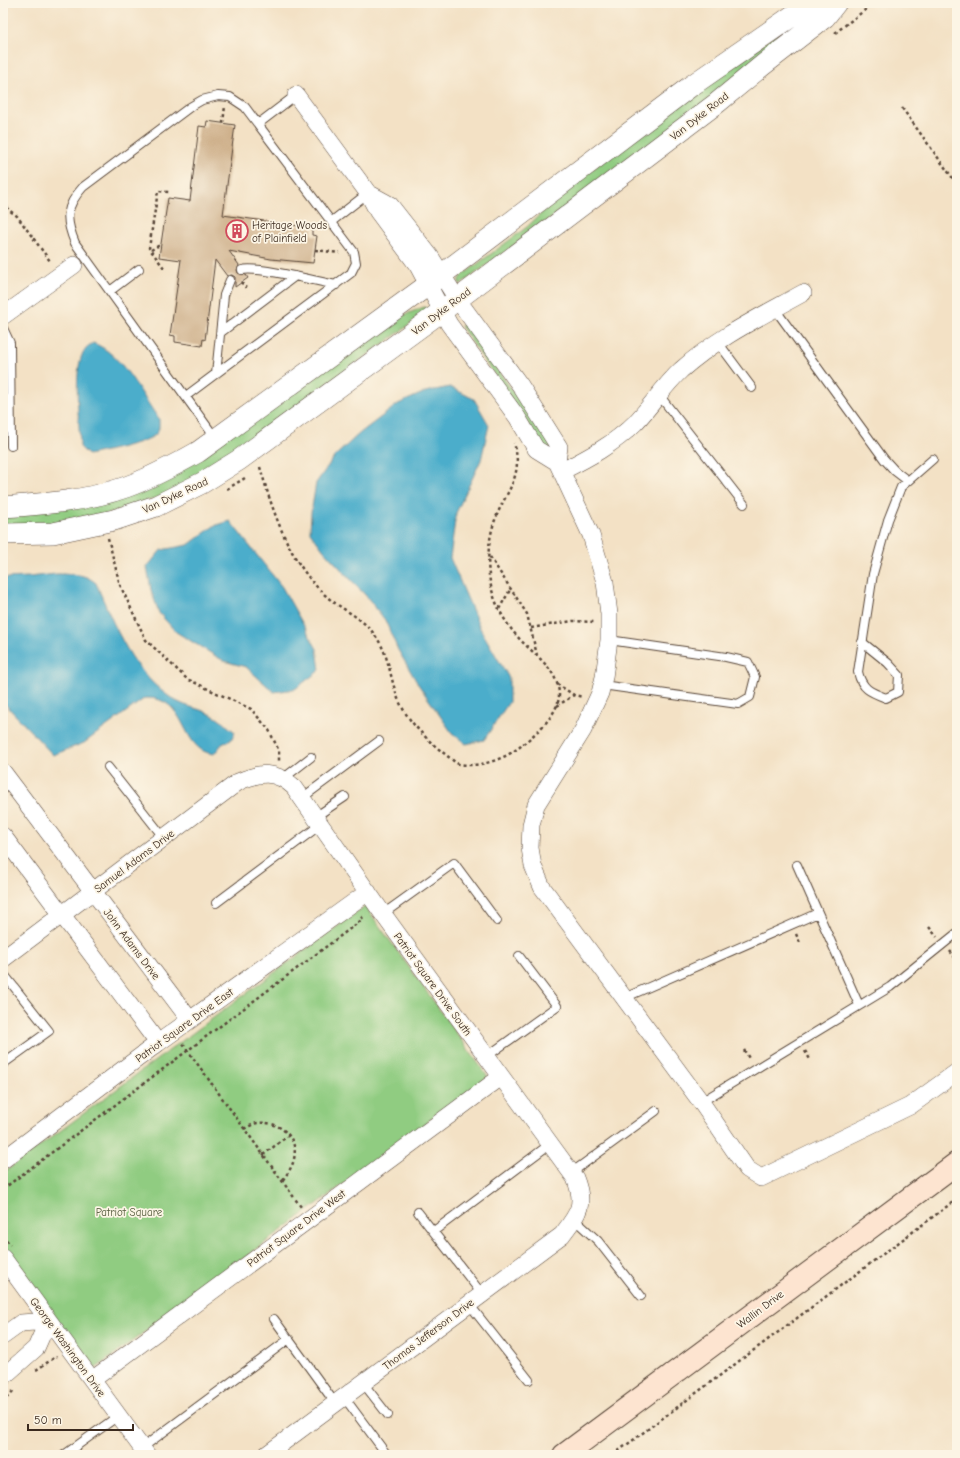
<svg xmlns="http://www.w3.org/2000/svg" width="960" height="1458" font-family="'Comic Neue',sans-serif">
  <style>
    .green { fill: #90cc81; stroke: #667b50 }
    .water { fill: #4cadcb; stroke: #446c74 }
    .building { fill: #cfb18c }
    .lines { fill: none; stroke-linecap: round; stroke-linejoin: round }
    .service-casing { stroke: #574537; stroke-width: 10 }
    .minor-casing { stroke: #574537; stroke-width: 18 }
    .tertiary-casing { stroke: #574537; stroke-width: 22 }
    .secondary-casing { stroke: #574537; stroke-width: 24 }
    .path { stroke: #574537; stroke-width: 2.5; stroke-dasharray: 3 3; stroke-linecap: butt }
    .service { stroke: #fff; stroke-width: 8 }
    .minor { stroke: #fff; stroke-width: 17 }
    .tertiary { stroke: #fff; stroke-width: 21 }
    .secondary { stroke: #fde4d0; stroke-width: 22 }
    .labels { text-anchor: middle; stroke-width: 3.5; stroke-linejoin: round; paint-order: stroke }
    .street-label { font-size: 11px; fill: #3b2a1e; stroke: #fcf5e5 }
    .poi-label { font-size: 11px; fill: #3b2a1e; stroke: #fcf5e5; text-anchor: start }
    .park-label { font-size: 11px; fill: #545b3c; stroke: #fcf5e5 }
  </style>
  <rect width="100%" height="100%" fill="#fcf5e5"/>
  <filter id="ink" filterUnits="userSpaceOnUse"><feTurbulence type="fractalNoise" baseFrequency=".025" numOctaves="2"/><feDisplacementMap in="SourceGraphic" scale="8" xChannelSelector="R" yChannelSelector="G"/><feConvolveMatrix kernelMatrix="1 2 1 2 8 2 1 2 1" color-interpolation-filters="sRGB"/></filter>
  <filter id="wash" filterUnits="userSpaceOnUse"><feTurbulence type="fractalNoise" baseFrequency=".012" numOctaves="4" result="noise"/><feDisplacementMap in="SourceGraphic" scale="16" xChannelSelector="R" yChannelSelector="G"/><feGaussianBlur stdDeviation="0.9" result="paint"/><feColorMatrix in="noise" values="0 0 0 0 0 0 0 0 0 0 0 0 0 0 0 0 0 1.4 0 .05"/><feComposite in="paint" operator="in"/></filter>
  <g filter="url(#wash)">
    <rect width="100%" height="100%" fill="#f3e1c5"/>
    <path class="green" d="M819 3H824L771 47 715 99 461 284 459 283V279L464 274 527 227 568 187Z
      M424 307 430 310 180 490 90 520 3 528V517L107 498 404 315Z
      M463 325 466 326 546 437 553 451 544 448 461 326Z
      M365 906 488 1077 92 1371 3 1250V1173Z"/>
    <path class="water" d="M93 343C122 353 141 395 159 419 159 425 160 430 156 434 148 443 101 452 88 455L80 447C80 424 71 366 86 348 87 346 91 345 93 343Z
      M450 387 474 399 489 425 481 460 456 513 450 558 481 630 509 678V702L484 740 466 744 452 733 418 684 398 650 385 620 367 597 324 551 310 532 311 513 316 483 335 456 360 433 398 404 425 392Z
      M230 521 282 587 317 649 320 670 295 689 274 692 246 667 224 661 176 632 159 613 151 590 147 567 161 550 188 545 214 526Z
      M56 574C71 574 85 573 96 583 115 627 133 675 176 701 186 707 199 708 210 714 219 718 227 726 235 732L231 740 222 744 214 754C179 751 189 696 145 698L84 743 53 755 3 702V578L29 577Z"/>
    <g id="blocks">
      <path class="building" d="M207 121 235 125 223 215 312 228V235L317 236 313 263 271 259 229 251 239 265 237 270 238 273 246 275 248 278 235 287V277L232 275 227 276 215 260 205 340 203 339 202 346 175 342V336L170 335 181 260 159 257 168 198 190 201 199 126 206 127Z"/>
    </g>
  </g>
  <g filter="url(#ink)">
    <use href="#blocks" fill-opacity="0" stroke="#574537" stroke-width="1"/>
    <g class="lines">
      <g class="service-casing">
        <path id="service" d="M258 124 296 95
          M331 222 368 193
          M242 270C259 266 316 281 336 285
          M110 291 139 269
          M775 309 884 459 895 471 908 481
          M3 328 10 343 11 446
          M220 333 294 277
          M717 341 752 388
          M216 374 224 295 230 280
          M659 395 744 504
          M186 396 351 273 356 263 354 252 245 107 230 97 218 96 202 100 190 107 83 187C65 207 65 219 75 243L216 439
          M862 642 888 663 899 675 898 692 886 698C870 692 862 689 858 672L873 574 888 520 901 487 933 459
          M602 685 738 704 750 697 755 677 748 662 726 657 609 640
          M108 767 164 838
          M284 778 311 757
          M302 798 379 741
          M315 817 345 797
          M797 865 859 1005
          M216 903 320 825
          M383 914 454 863 497 921
          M3 973 49 1031 3 1064
          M624 998 818 913
          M486 1057 557 1006 519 956
          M701 1102 890 987 957 933
          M571 1173 656 1111
          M418 1212 482 1294
          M574 1219 598 1241 641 1296
          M434 1231 550 1144
          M469 1304 529 1380
          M274 1319 335 1403
          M363 1383 388 1415
          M344 1397 387 1455
          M142 1448 289 1339
          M64 1455 118 1416"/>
      </g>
      <g class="minor-casing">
        <path id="minor" d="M296 95 368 193 378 212 418 266 449 324 517 417 536 449 557 462 591 535 605 582 609 614V640L604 677 600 693 583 730 536 805 531 825 530 848 533 866 542 887 701 1102 747 1169 761 1178 910 1106 957 1072
          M368 193 390 205 430 256 457 299 520 385 559 447 557 462
          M3 316 74 265
          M562 471C588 458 614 444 635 423 651 406 664 386 681 370 718 337 760 317 803 293
          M3 772 190 1020
          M3 836 158 1043
          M3 959 238 782C260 772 275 770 294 787L383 914 575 1178C586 1205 578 1214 562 1235L266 1455
          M3 1160 158 1043 368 892
          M3 1258 147 1455
          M3 1336 21 1323 48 1321
          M3 1377 36 1348 48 1321
          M92 1380 501 1077"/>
      </g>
      <g class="tertiary-casing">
        <path id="tertiary" d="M3 507C44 504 87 501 126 487 151 478 175 465 198 452L428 285 691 86 811 3
          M3 534 53 533 114 520 156 506 202 483 239 460 442 311 717 103 763 65 825 17 836 3"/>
      </g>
      <g class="secondary-casing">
        <path id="secondary" d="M564 1455 957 1163"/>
      </g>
      <path class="path" d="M835 33 874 3
        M902 108 957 184
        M223 123 225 106
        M3 202 10 211 17 216 50 261
        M151 250 158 246H161
        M315 250 340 253
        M164 268 149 248 158 191 169 192
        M241 282 246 288
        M260 467C273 512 289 562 325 595 340 609 362 617 374 634 389 653 389 674 397 696 406 721 429 742 450 758 453 760 455 763 459 764 480 768 505 759 521 746 536 733 560 714 559 693 557 667 531 653 516 635 501 617 492 598 489 575 487 558 489 536 495 520 506 490 524 478 514 443
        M227 489 245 478
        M108 538 120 585 146 640 187 679 251 709 269 730 279 751V762
        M490 557 527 614 537 655
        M499 609 510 590
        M531 628 573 621 595 622
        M557 684 574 695 583 697
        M557 706 574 695
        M929 927 937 937
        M796 934 800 943
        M950 951 957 960
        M183 1044 301 1207
        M744 1050 750 1060
        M805 1051 811 1061
        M244 1129C248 1127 254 1123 258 1123 279 1120 299 1138 294 1159 292 1168 287 1174 282 1181
        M263 1155 289 1135
        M3 1189 363 919 360 915
        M3 1235 10 1245
        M36 1370 57 1356
        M3 1402 15 1389
        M613 1455 957 1199"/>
      <use href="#service" class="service"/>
      <use href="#minor" class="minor"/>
      <use href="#tertiary" class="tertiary"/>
      <use href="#secondary" class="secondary"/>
    </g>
  </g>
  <defs>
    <g id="building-ring" transform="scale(1.15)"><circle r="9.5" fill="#fcf5e5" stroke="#d1495b" stroke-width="1.5"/><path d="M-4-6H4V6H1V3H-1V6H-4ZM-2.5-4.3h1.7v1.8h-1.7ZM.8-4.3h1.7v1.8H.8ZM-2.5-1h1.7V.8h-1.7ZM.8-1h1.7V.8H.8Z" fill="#d1495b"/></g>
  </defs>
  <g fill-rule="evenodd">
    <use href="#building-ring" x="237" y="231"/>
  </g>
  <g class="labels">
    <g class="street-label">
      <text transform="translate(699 116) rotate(-38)" y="4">Van Dyke Road</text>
      <text transform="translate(441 311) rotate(-37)" y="4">Van Dyke Road</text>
      <text transform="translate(175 495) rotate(-25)" y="4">Van Dyke Road</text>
      <text transform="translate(134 861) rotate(-37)" y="4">Samuel Adams Drive</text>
      <text transform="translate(132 944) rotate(53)" y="4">John Adams Drive</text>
      <text transform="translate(433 984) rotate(54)" y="4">Patriot Square Drive South</text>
      <text transform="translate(184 1025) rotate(-36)" y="4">Patriot Square Drive East</text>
      <text transform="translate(296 1228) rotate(-37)" y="4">Patriot Square Drive West</text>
      <text transform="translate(760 1309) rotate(-37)" y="4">Wallin Drive</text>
      <text transform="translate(428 1334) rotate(-37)" y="4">Thomas Jefferson Drive</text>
      <text transform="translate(68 1347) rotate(54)" y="4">George Washington Drive</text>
    </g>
    <g class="poi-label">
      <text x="252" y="229">Heritage Woods<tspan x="252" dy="13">of Plainfield</tspan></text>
    </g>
    <g class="park-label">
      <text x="129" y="1216">Patriot Square</text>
    </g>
  </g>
  <rect width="960" height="1458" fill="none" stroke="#fcf5e5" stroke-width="16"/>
  <path d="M28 1424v6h105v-6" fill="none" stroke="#3b2a1e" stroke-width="2"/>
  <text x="34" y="1424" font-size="12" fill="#3b2a1e" stroke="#fcf5e5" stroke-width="3" paint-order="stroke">50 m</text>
</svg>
